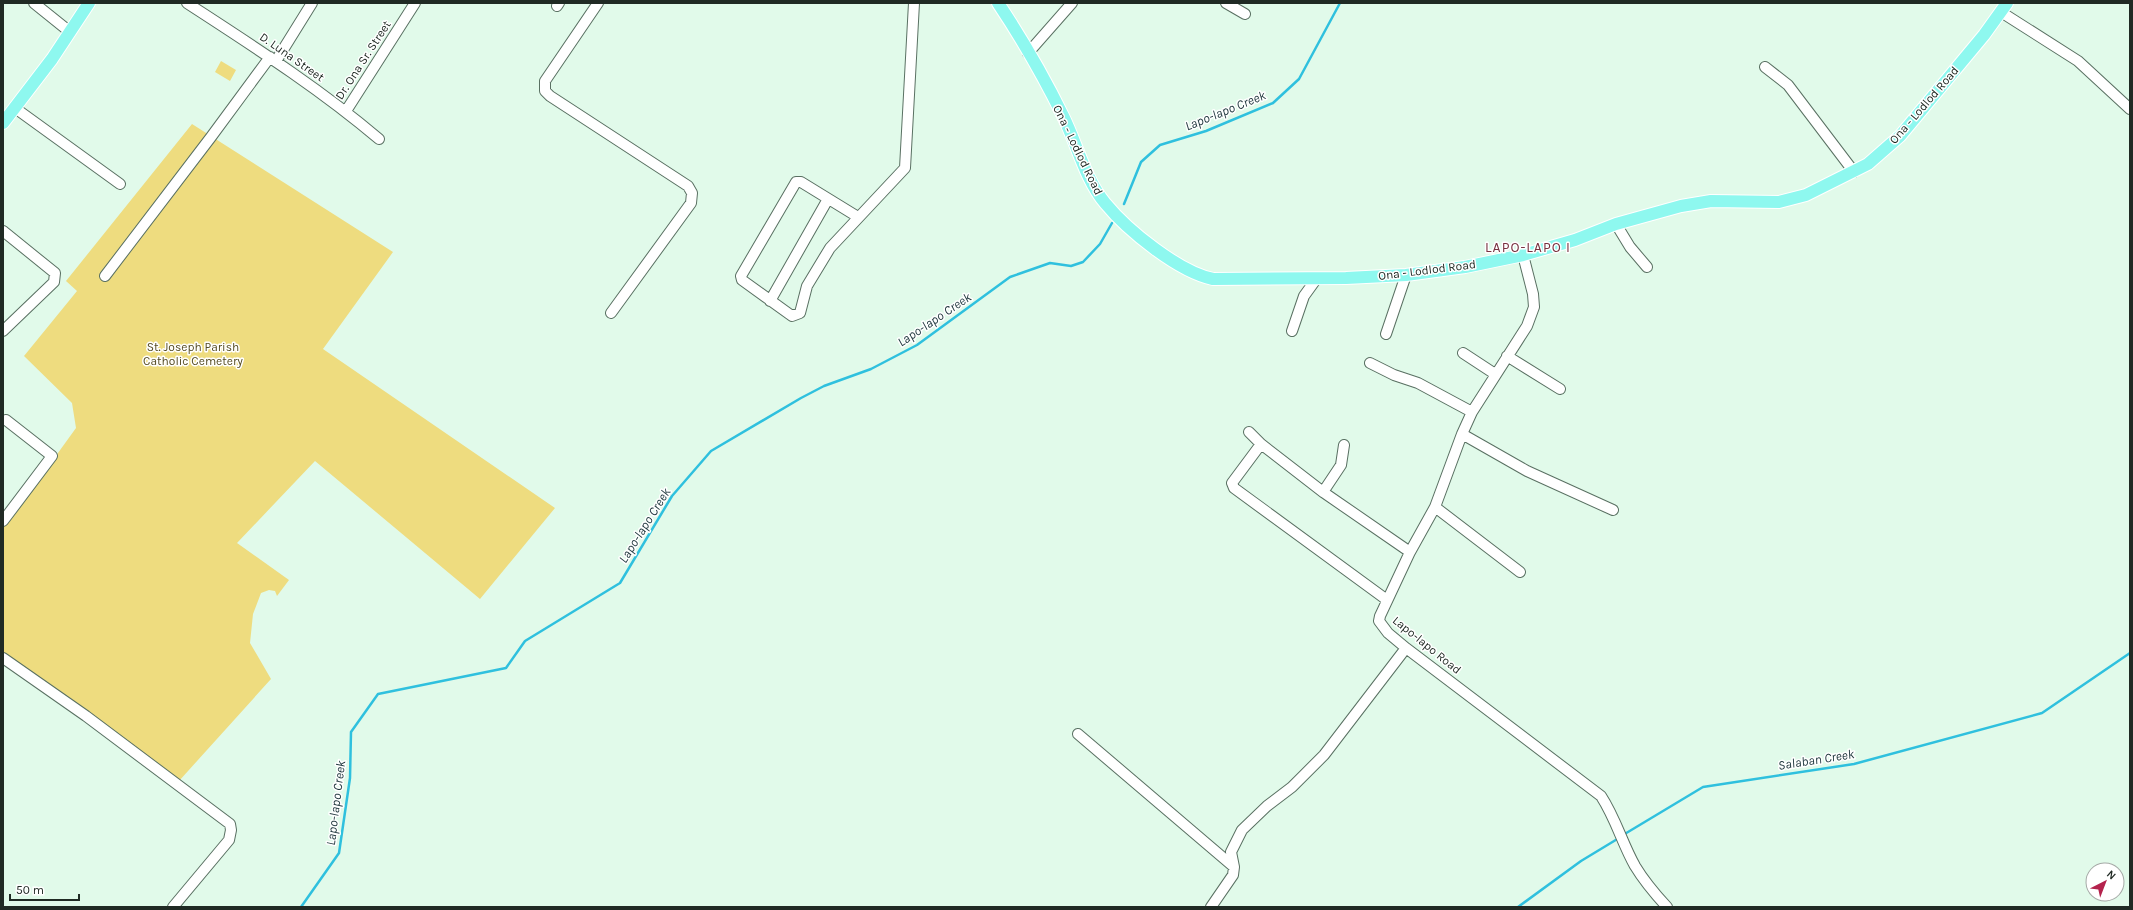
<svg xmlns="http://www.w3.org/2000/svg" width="2133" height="910" font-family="Karla,sans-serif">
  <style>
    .green { fill: #eedc7f }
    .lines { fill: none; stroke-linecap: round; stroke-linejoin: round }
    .stream { stroke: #2fc0de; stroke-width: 2.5 }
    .minor-casing { stroke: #597062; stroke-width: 12 }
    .major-casing { stroke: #fff; stroke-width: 14 }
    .minor { stroke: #fff; stroke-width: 10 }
    .major { stroke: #8ef8ef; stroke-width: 12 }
    .labels { text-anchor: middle; stroke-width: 3; stroke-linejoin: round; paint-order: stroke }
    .street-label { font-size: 12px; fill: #202a24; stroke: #fff }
    .park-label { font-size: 12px; fill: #544b22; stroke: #fff }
    .water-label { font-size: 13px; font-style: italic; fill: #233a40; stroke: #fff }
    .quarter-label { font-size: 14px; letter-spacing: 1px; fill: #78313f; stroke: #fff }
  </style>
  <rect width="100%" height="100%" fill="#e1faea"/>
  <path class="green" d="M221 61 236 70 230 81 215 72Z
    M192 124 393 252 323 349 555 508 480 599 315 461 237 543 289 580 277 596 275 591 269 590 261 593 253 614 250 643 271 679 179 781 3 653V523L11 518 76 428 72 403 24 356 77 291 66 281Z"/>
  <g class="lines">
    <path class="stream" d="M1124 204 1141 162 1160 145 1206 131 1273 103 1299 79 1340 3
      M1623 835 1703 787 1854 764 2042 713 2130 653
      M301 907 339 853 350 778 351 732 378 694 506 668 525 641 620 583 672 496 711 451 801 398 824 386 871 369 917 345 1010 277 1050 263 1071 266 1083 262 1100 244 1112 223
      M1518 907 1581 861 1619 838"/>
    <g class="minor-casing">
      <path id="minor" d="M34 3 70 32
        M187 3C253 46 319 88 379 139
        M598 3 545 81V91L550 96 688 186 692 193 691 203 611 313
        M1226 3 1245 14
        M557 6 559 3
        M2001 12 2078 61 2130 109
        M1028 53 1072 3
        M276 61 312 3
        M1765 67 1788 85 1854 172
        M15 108 120 184
        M346 111 415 3
        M858 217 801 182H796L741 276 742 280 792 316 800 313 807 286 830 248 905 168 914 3
        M1616 224 1630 247 1647 267
        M3 231 55 273 54 282 3 331
        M1523 255 1533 294 1534 307 1527 326 1472 412 1462 434 1435 507 1410 552 1380 616 1379 621 1388 633 1406 648 1601 796C1616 819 1622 843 1635 866 1644 881 1655 894 1667 907
        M105 276 211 137 270 57
        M770 301 828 199
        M1292 331 1304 296 1317 278
        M1386 334 1406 275
        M1463 353 1495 374
        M1507 356 1560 389
        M1370 363 1394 375 1418 383 1472 412
        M1249 432 1261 444
        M1462 434 1527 471 1613 510
        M1323 492 1341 465 1344 445
        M1435 507 1520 572
        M3 521 52 456 6 420
        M1387 600 1234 488 1232 483 1261 444 1323 492 1410 552
        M3 658 86 716 230 824 231 830 229 840 173 907
        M1078 734 1234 867
        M1211 907 1233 875 1234 867 1231 852 1242 830 1267 806 1292 787 1324 755 1406 648"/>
    </g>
    <g class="major-casing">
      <path id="major" d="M998 3C1022 39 1044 77 1063 116 1077 144 1085 179 1105 203 1128 231 1179 272 1213 279L1346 278 1406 275 1465 267 1523 255 1575 240 1616 224 1681 206 1711 201 1779 202 1806 195 1868 164 1900 136 1984 35 2007 3
        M3 123 52 59 89 3"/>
    </g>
    <use href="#minor" class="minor"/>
    <use href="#major" class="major"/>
  </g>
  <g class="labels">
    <g class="street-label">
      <text transform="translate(292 57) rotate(35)" y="4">D. Luna Street</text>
      <text transform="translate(363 60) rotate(-57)" y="4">Dr. Ona Sr. Street</text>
      <text transform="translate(1924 105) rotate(-49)" y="4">Ona - Lodlod Road</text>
      <text transform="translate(1078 150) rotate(64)" y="4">Ona - Lodlod Road</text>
      <text transform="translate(1427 270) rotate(-7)" y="4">Ona - Lodlod Road</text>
      <text transform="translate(1427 645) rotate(39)" y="4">Lapo-lapo Road</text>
    </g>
    <g class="park-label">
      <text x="193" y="351">St. Joseph Parish<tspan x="193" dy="14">Catholic Cemetery</tspan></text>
    </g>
    <g class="water-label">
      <text transform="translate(1225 110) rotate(-22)" y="5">Lapo-lapo Creek</text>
      <text transform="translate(934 319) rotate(-34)" y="5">Lapo-lapo Creek</text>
      <text transform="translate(644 525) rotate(-58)" y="5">Lapo-lapo Creek</text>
      <text transform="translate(1816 759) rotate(-9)" y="5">Salaban Creek</text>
      <text transform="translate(335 803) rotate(-83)" y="5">Lapo-lapo Creek</text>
    </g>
    <g class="quarter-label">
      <text x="1528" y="252">LAPO-LAPO I</text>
    </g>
  </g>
  <rect width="2133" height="910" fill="none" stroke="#202a24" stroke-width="8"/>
  <g transform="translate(2105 882) rotate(42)"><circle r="19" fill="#ffffff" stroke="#a6aaa7"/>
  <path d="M0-3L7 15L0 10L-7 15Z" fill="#b4234d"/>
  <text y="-6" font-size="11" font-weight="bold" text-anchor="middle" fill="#202a24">N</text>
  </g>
  <path d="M10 894v6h69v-6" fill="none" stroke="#202a24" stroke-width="2"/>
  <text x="16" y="894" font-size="12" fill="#202a24" stroke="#ffffff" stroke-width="3" paint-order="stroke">50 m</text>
</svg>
